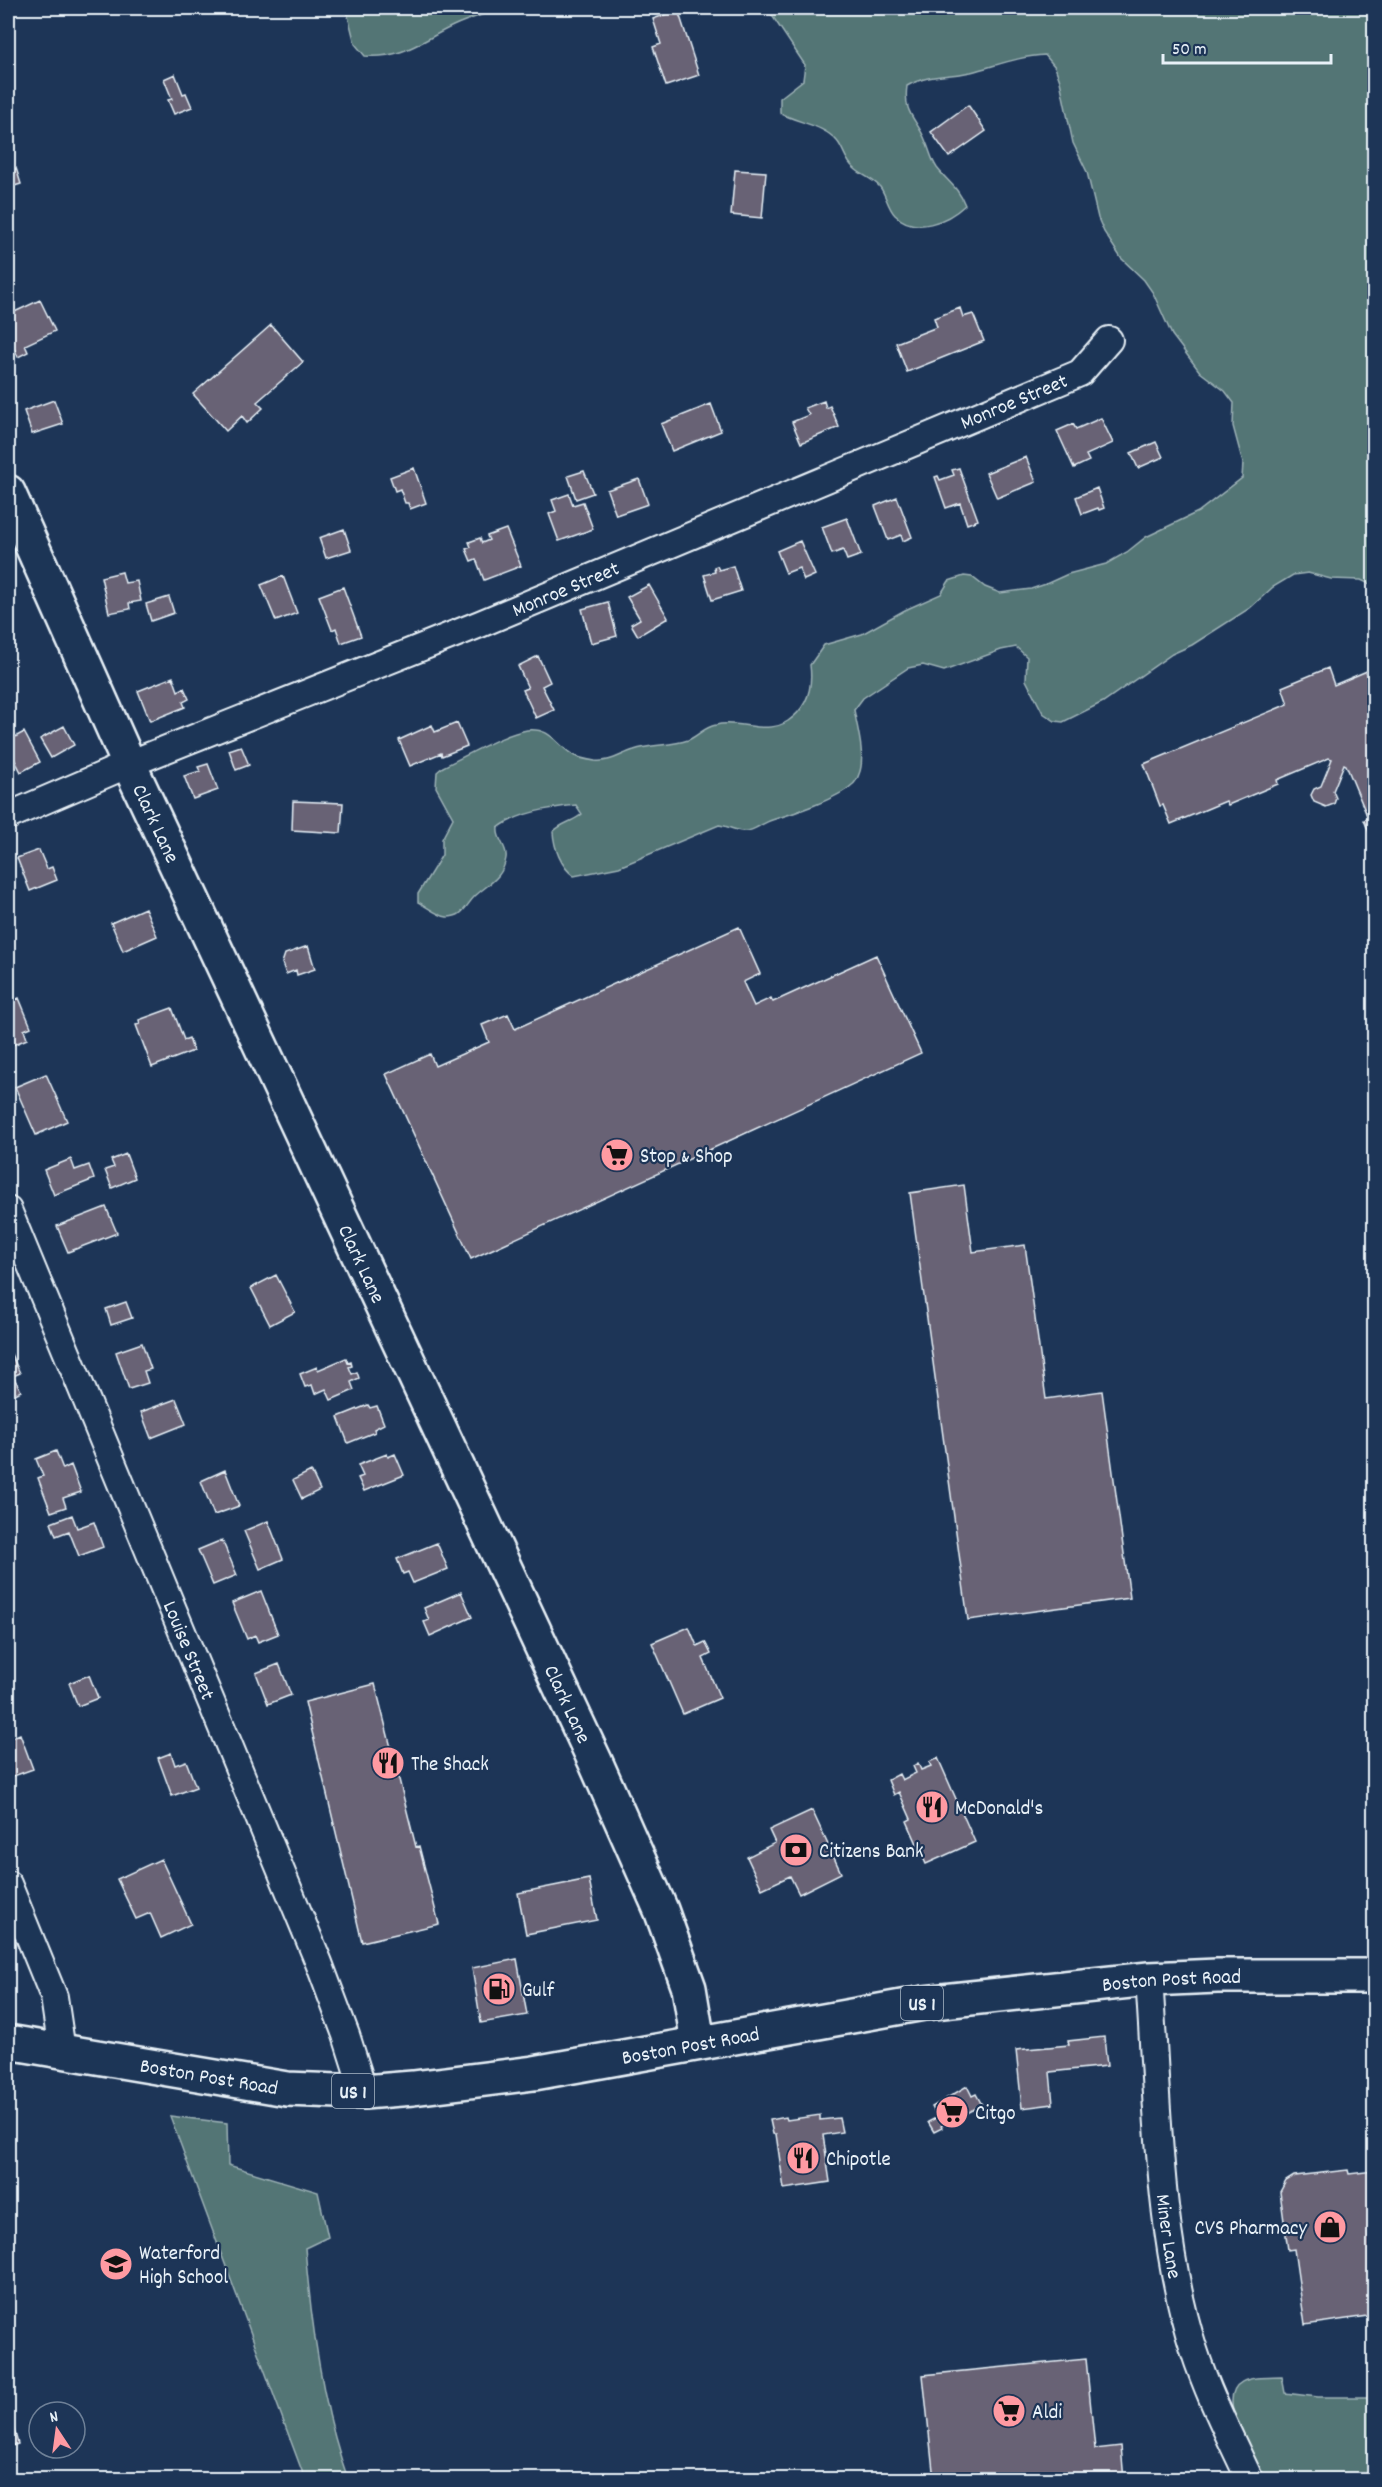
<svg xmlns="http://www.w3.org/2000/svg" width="1382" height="2487" font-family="Dekko,sans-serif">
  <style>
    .green { fill: #527475; stroke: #9db2b6; stroke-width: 1.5 }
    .building { fill: #686275; stroke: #e8f1f8; stroke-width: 1.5 }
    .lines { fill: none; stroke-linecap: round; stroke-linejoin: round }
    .minor-casing { stroke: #e8f1f8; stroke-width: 30 }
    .secondary-casing { stroke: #e8f1f8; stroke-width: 38 }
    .primary-casing { stroke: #e8f1f8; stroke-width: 38 }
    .minor { stroke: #1d3557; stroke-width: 26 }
    .secondary { stroke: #1d3557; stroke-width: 33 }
    .primary { stroke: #1d3557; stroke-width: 33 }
    .labels { text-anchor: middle; stroke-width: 4.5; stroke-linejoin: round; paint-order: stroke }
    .shield { fill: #1d3557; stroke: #abb9c8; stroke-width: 1.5 }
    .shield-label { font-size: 20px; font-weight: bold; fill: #e8f1f8 }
    .street-label { font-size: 21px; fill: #e8f1f8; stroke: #1d3557 }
    .poi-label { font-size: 21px; fill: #e8f1f8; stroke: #1d3557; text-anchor: start }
  </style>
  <rect width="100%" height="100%" fill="#1d3557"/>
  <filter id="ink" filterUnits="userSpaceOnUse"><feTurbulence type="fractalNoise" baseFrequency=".0167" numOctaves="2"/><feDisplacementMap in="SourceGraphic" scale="12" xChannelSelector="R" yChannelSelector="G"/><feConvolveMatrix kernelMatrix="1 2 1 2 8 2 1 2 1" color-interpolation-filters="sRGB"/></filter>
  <g filter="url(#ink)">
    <path class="green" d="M346 8H501C485 14 468 19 453 26 421 41 403 59 365 56L355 44Z
      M767 8H1374V586L1361 580 1331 579 1308 573 1293 575 1273 587 1250 608 1192 645 1172 654 1103 702 1063 722 1055 721 1043 713 1026 680 1027 657 1016 647 1001 650 944 671 923 665 908 668 863 698 854 710C857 726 866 758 859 774 858 777 855 783 852 785 837 799 792 814 772 820 762 823 752 833 742 831 734 830 728 826 719 825L619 867 574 876C561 867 554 848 553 832 561 823 573 822 582 814L576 805C550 808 519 812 498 828 496 840 508 846 506 858 503 878 488 884 475 896 465 906 464 917 447 917 438 916 426 906 418 902V894L442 855V839L453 818 436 787 437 772 443 767C466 756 503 734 527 730 550 727 556 744 573 755 578 758 589 760 595 761 609 763 621 754 634 750 651 744 671 746 688 740 698 736 704 727 716 725 739 719 766 736 788 721 807 708 813 688 810 665L824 645 862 634 905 610 941 594 949 581 964 576 972 577 985 587 1000 593 1031 589 1046 584 1068 574 1106 564 1127 552 1146 537 1198 512 1242 478 1243 463 1233 426 1234 403 1225 391 1200 372 1172 335 1153 293 1144 280 1121 258 1104 232 1098 218 1087 172 1073 143 1060 81 1055 67 1045 55C1020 56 995 66 971 72 948 77 927 74 907 86 903 115 917 118 926 142 930 151 931 159 937 168 948 182 958 187 965 205 947 222 915 235 895 215 888 208 886 195 880 187 873 179 861 175 854 168 845 161 844 149 837 141 824 125 798 123 780 113V98L803 80 805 65Z
      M170 2116 227 2123 228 2165 318 2192 328 2237 305 2248C311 2322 323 2410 348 2479H305Z
      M1282 2377 1285 2393 1318 2397H1374V2479H1264L1233 2411C1226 2374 1256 2378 1282 2377Z"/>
    <path class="building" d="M678 10 699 75 666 86 653 47 661 44 653 19Z
      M175 74 183 94 186 93 192 107 174 114 168 100 172 99 164 79Z
      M968 105 986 131 949 157 931 132Z
      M16 168 21 184 8 188V171Z
      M735 170 766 172 762 218 731 215Z
      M40 300 55 331 25 345 28 352 18 357 15 350 11 352 8 344V315Z
      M960 308 963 317 973 314 984 341 907 372 896 343 937 327 934 318Z
      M271 325 303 362 257 402 263 408 247 423 242 416 226 431 193 394Z
      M54 400 63 424 32 434 24 411Z
      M824 401 826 408 830 406 839 427 801 443 792 422 809 415 805 408Z
      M711 404 721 431 672 451 661 424Z
      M1101 418 1113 443 1086 455 1089 461 1074 468 1057 431 1073 424 1076 429Z
      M1156 442 1163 457 1138 468 1131 453Z
      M1026 457 1036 482 997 498 986 473Z
      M414 468 426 503 410 509 408 503H405L400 489 395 491 390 477Z
      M959 468 978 520 967 524 960 503 946 508 935 477 938 476 940 480 954 475 952 470Z
      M584 471 593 493 576 499 568 476Z
      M639 479 648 504 616 515 607 490Z
      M1097 488 1104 508 1099 510 1098 508 1082 514 1076 497Z
      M569 494 573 505 583 502 593 529 559 541 549 514 556 511 552 500Z
      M897 497 912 537 903 541 901 535 888 540 875 506Z
      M847 518 861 555 847 560 843 550 832 554 822 527Z
      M344 529 351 550 326 558 319 538Z
      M506 529 521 566 484 580 476 559 471 561 466 549 471 547 469 542 480 538 482 543 489 540 487 536Z
      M800 541 815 575 804 580 799 568 786 573 777 551Z
      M717 566 719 570 733 566 741 591 712 600 704 575 715 572 714 567Z
      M122 572 125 583 137 581 141 601 129 603 130 609 109 613 101 577Z
      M283 576 297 613 276 621 261 585Z
      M649 585 668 618 638 636 631 624 640 619 627 597Z
      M343 587 361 636 341 643 336 628 332 630 319 596Z
      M169 597 174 613 151 621 146 604Z
      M608 602 617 636 591 643 582 609Z
      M538 656 550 682 542 686 554 710 536 718 523 690 528 688 518 666Z
      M1328 668 1334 685 1374 668V844L1364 820 1368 818 1346 765 1344 764 1333 791 1336 798 1334 804 1326 807 1314 802 1311 795 1314 789 1321 786 1332 759 1329 758 1277 780 1278 784 1228 805 1226 801 1171 824 1163 805 1160 806 1144 764 1288 704 1282 687Z
      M173 677 178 691 184 688 189 699 183 702 185 707 150 721 138 691Z
      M457 723 467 746 442 756 441 753 410 766 399 740 432 725 435 732Z
      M64 726 74 745 51 758 40 739Z
      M24 732 40 762 21 772 8 747V741Z
      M241 746 249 765 236 770 229 750Z
      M208 764 218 790 193 799 184 776 200 771 198 767Z
      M293 801 343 803 341 833 292 830Z
      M39 850 47 869 52 867 57 880 30 891 17 858Z
      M145 908 157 936 123 951 111 923Z
      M739 927 760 974 743 982 754 1006 771 998 773 1002 876 955 921 1053 471 1259 386 1074 430 1054 435 1066 489 1042 482 1025 508 1014 515 1029Z
      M308 946 315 969 297 975 296 970 286 974 282 963 285 954Z
      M19 998 31 1027 24 1030 27 1039 8 1047V1003Z
      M172 1008 184 1040 189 1038 193 1051 152 1067 136 1025 140 1024 139 1020Z
      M46 1074 67 1121 36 1135 15 1087Z
      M126 1154 135 1178 112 1188 105 1170 114 1167 111 1160Z
      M71 1159 75 1170 89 1165 94 1179 54 1195 44 1170Z
      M964 1185 973 1252 1025 1245 1046 1399 1102 1391 1130 1598 968 1620 910 1193Z
      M106 1207 117 1233 68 1252 57 1226Z
      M276 1275 295 1312 270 1325 251 1288Z
      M126 1302 132 1318 111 1325 106 1309Z
      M142 1343 151 1369 144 1371 148 1383 129 1389 116 1352Z
      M9 1350 20 1373 13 1376 21 1391 8 1398Z
      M346 1358 348 1363 351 1362 352 1366 349 1367 352 1374 357 1372 359 1378 351 1382 354 1390 331 1400 326 1389 315 1394 312 1385 305 1387 300 1374 317 1367 318 1370Z
      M176 1399 186 1424 151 1438 141 1412Z
      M368 1405 370 1408 377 1406 384 1424 374 1429 375 1432 348 1443 338 1417Z
      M56 1451 63 1469 71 1465 81 1492 63 1498 66 1507 51 1512 38 1478 43 1476 36 1459Z
      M387 1454 388 1457 395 1454 404 1475 364 1491 358 1478 363 1476 358 1465Z
      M225 1470 239 1506 214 1515 201 1481Z
      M311 1471 320 1490 302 1499 293 1480Z
      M72 1515 77 1528 94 1522 103 1547 79 1556 69 1531 56 1536 51 1523Z
      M268 1521 283 1559 260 1569 244 1531Z
      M222 1540 237 1575 213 1585 198 1550Z
      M437 1543 448 1569 413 1583 408 1572 403 1574 397 1559Z
      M261 1591 278 1634 258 1642 255 1635 247 1639 232 1603Z
      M461 1592 472 1617 430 1636 424 1622 429 1620 424 1608Z
      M689 1627 697 1646 705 1642 711 1654 703 1658 720 1698 683 1714 652 1643Z
      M279 1664 291 1695 268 1704 256 1673Z
      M89 1675 98 1698 78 1706 69 1683Z
      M375 1684 416 1847 419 1846 439 1924 362 1942 305 1702Z
      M20 1734 33 1769 8 1778V1739Z
      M171 1753 175 1765 186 1761 196 1787 172 1796 158 1758Z
      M938 1758 975 1842 926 1864 907 1821 911 1819 899 1792 894 1795 888 1780 899 1774 902 1780 916 1773 913 1766 918 1763 921 1770 931 1766 929 1762Z
      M812 1810 841 1873 799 1894 790 1876 762 1889 747 1857 775 1843 769 1830Z
      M161 1859 191 1924 161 1938 150 1913 136 1919 117 1879Z
      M589 1879 597 1920 526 1934 518 1893Z
      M517 1959 527 2015 481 2023 472 1968Z
      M1104 2037 1107 2066 1050 2072 1053 2104 1022 2108 1016 2050 1069 2045 1068 2041Z
      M967 2086 972 2096 976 2094 982 2105 941 2126 942 2128 934 2132 928 2122 938 2117 932 2107Z
      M820 2115V2120L839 2118 842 2132 823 2135 830 2182 784 2189 776 2134H773L770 2120 786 2117 787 2120Z
      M1348 2170 1349 2174 1374 2171V2315L1305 2325 1294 2249 1288 2250 1280 2192 1286 2181 1294 2176Z
      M1086 2359 1095 2449 1121 2446 1124 2480H934L923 2375Z
      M8 2407 18 2444 8 2447Z"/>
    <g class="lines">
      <g class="minor-casing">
        <g id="minor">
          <path id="s1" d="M8 816 129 764 480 624 1080 373 1109 340"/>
          <path id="s2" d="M8 1210 319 1963 346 2035 364 2092"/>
          <path d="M8 1884 54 1997 62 2051"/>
          <path id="s3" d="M1149 1979C1158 2099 1157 2235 1194 2350 1208 2394 1230 2437 1250 2480"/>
        </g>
      </g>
      <g class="secondary-casing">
        <g id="secondary">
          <path id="s4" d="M8 492 129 764 595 1761 661 1910 689 1988 698 2042"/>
        </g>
      </g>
      <g class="primary-casing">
        <g id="primary">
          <path id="s5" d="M8 2042 287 2089 364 2092 413 2088 534 2073 924 2003 1149 1979 1217 1976H1374"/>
        </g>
      </g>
      <use href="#minor" class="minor"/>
      <use href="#secondary" class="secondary"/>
      <use href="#primary" class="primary"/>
    </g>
  </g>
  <defs>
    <g id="supermarket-disc" transform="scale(1.725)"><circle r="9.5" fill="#ff9aa2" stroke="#1d3557"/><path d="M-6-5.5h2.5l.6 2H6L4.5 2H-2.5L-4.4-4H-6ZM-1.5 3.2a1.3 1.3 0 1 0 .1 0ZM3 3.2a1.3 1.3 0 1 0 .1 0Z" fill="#111"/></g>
    <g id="restaurant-disc" transform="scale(1.725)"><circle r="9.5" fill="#ff9aa2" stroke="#1d3557"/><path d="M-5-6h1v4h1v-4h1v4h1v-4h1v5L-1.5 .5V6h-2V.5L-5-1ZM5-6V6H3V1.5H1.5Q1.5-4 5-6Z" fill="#111"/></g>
    <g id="bank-disc" transform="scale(1.725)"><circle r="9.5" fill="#ff9aa2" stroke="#1d3557"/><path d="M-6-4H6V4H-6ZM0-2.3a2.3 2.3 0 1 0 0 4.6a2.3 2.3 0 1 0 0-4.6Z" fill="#111"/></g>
    <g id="fuel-disc" transform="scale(1.725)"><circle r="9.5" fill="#ff9aa2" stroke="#1d3557"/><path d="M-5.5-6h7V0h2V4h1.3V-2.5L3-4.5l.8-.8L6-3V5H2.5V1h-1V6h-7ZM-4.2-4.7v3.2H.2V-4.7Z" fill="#111"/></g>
    <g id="shop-disc" transform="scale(1.725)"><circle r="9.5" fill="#ff9aa2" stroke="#1d3557"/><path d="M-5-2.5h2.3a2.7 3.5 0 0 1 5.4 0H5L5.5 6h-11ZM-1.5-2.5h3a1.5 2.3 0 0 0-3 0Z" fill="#111"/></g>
    <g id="school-disc" transform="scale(1.725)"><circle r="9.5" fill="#ff9aa2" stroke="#1d3557"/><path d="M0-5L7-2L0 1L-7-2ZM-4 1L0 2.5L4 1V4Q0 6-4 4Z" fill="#111"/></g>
  </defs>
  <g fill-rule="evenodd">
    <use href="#supermarket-disc" x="617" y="1155"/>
    <use href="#restaurant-disc" x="388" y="1763"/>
    <use href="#restaurant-disc" x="932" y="1807"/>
    <use href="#bank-disc" x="796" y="1850"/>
    <use href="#fuel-disc" x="499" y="1989"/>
    <use href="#supermarket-disc" x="952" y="2112"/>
    <use href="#restaurant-disc" x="803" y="2158"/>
    <use href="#shop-disc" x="1330" y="2227"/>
    <use href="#school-disc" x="116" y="2264"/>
    <use href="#supermarket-disc" x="1009" y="2411"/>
  </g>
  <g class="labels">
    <g class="shield">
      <rect x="901" y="1986" width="42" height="34" rx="4.5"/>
      <rect x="332" y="2074" width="42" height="34" rx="4.5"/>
    </g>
    <g class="shield-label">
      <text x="922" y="2010">US 1</text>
      <text x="353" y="2098">US 1</text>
    </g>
    <g class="street-label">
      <text dy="7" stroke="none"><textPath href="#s1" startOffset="1088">Monroe Street</textPath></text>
      <text dy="7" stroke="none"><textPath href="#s1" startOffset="602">Monroe Street</textPath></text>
      <text dy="7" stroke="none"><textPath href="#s4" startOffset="363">Clark Lane</textPath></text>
      <text dy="7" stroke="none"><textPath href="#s4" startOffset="849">Clark Lane</textPath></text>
      <text dy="7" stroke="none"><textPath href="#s2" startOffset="476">Louise Street</textPath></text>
      <text dy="7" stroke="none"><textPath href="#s4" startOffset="1335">Clark Lane</textPath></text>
      <text dy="7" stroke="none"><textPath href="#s5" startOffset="1176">Boston Post Road</textPath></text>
      <text dy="7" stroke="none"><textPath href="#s5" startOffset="690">Boston Post Road</textPath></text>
      <text dy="7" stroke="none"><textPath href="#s5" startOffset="204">Boston Post Road</textPath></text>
      <text dy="7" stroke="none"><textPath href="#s3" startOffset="258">Miner Lane</textPath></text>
    </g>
    <g class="poi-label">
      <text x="640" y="1162">Stop &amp; Shop</text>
      <text x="411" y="1770">The Shack</text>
      <text x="955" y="1814">McDonald's</text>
      <text x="819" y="1857">Citizens Bank</text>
      <text x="522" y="1996">Gulf</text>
      <text x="975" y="2119">Citgo</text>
      <text x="826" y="2165">Chipotle</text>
      <text x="1307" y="2234" text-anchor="end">CVS Pharmacy</text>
      <text x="139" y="2259">Waterford<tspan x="139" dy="24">High School</tspan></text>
      <text x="1032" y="2418">Aldi</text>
    </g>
  </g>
  <rect width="1382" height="2487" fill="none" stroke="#1d3557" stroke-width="30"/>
  <rect x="15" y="15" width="1352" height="2457" fill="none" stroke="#e8f1f8" stroke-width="2" filter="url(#ink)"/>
  <g transform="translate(57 2430) rotate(347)"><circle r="28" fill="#1d3557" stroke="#6e8097" stroke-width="1.5"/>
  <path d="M0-4.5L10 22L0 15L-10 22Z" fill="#ff9aa2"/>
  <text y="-9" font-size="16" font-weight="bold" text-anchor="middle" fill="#e8f1f8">N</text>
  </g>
  <path d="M1163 54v9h168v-9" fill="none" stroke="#e8f1f8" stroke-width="3"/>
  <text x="1172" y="54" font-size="18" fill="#e8f1f8" stroke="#1d3557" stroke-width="4.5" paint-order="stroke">50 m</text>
</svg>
